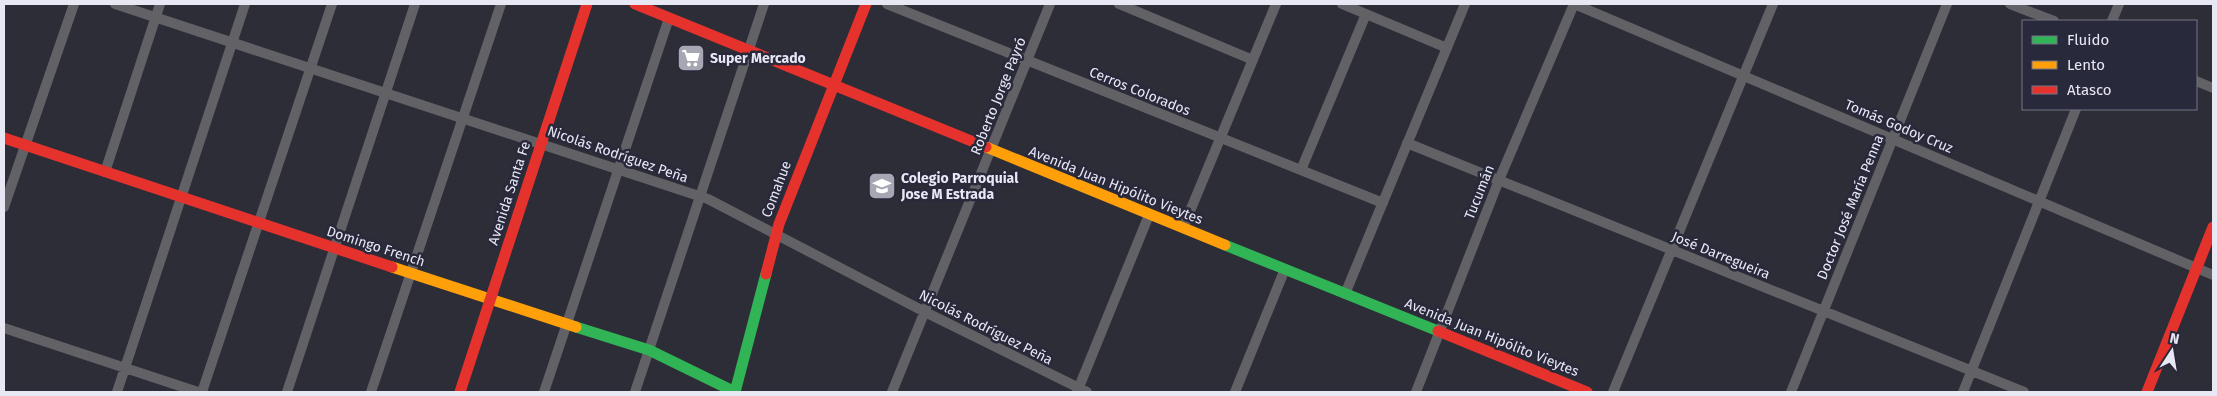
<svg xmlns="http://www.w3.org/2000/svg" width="2217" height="396" font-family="'Fira Sans',sans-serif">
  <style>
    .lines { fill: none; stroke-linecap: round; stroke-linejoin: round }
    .street { stroke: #616166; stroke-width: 10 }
    .fast { stroke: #30b455; stroke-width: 11 }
    .slow { stroke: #ff9f0a; stroke-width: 11 }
    .jam { stroke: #e5322d; stroke-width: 11 }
    .labels { text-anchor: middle; stroke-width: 5; stroke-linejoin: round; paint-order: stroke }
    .poi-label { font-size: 14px; font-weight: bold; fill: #e8e8f5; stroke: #29293c; text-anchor: start }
    .street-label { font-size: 14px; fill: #e8e8f5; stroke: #29293c }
  </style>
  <rect width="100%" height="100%" fill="#2d2d38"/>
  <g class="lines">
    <path class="street" d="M115 4 708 199 925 312 1087 392
      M887 4 1383 203
      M1119 4 1253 60
      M1342 4 1447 48
      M2010 4 2054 21
      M2112 21 2119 4
      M2196 81 2213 88
      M1407 143 2024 392
      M1301 170 1366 14
      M105 172 160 4
      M4 207 74 4
      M1183 228 1276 4
      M1345 294 1465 4
      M4 328 198 392
      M117 392 245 4
      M202 392 332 4
      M287 392 415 4
      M371 392 501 4
      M544 392 669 18
      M635 392 764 4
      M892 392 1050 4
      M1077 392 1149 215
      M1235 392 1285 269
      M1416 392 1499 180 1574 4 2213 275
      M1613 392 1773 4
      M1791 392 1947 4
      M1963 392 2076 109"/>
    <path class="fast" d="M1225 245 1438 331
      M576 327 649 350 735 392 766 274"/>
    <path class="slow" d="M986 147 1225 245
      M392 267 576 327"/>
    <path class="jam" d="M635 4 986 147
      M4 138 392 267
      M766 274 779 224 866 4
      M1438 331 1587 392
      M460 392 587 4
      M2147 392 2213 227"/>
  </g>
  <defs>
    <g id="supermarket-square" transform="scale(1.4375)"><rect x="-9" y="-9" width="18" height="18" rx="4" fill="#a7a7b3" stroke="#29293c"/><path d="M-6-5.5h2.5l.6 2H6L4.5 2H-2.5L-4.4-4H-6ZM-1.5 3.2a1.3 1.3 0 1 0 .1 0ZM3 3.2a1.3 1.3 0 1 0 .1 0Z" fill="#fff"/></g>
    <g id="university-square" transform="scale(1.4375)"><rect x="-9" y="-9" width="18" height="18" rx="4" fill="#a7a7b3" stroke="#29293c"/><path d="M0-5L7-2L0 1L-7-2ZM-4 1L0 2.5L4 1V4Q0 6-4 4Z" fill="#fff"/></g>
  </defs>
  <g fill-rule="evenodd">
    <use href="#supermarket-square" x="691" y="58"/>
    <use href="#university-square" x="882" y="186"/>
  </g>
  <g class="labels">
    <g class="poi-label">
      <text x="710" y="63">Super Mercado</text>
      <text x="901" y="183">Colegio Parroquial<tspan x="901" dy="16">Jose M Estrada</tspan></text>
    </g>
    <g class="street-label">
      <text transform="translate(1140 91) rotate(22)" y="5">Cerros Colorados</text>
      <text transform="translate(998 96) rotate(-68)" y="5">Roberto Jorge Payró</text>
      <text transform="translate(1899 126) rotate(23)" y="5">Tomás Godoy Cruz</text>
      <text transform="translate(618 154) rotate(19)" y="5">Nicolás Rodríguez Peña</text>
      <text transform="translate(1116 185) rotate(22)" y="5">Avenida Juan Hipólito Vieytes</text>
      <text transform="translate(776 189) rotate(-69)" y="5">Comahue</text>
      <text transform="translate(1479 192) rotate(-68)" y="5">Tucumán</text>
      <text transform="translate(509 193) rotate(-72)" y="5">Avenida Santa Fe</text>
      <text transform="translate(1850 207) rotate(-68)" y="5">Doctor José María Penna</text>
      <text transform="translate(376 246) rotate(18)" y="5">Domingo French</text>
      <text transform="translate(1721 255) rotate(22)" y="5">José Darregueira</text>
      <text transform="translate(986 327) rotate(27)" y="5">Nicolás Rodríguez Peña</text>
      <text transform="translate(1492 337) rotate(22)" y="5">Avenida Juan Hipólito Vieytes</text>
    </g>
  </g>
  <rect width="2217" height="396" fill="none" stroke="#e8e8f5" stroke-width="10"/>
  <rect x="2022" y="20" width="175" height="90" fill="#29293c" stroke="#757586"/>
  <rect x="2032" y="36" width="25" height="8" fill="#30b455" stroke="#757586"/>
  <text x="2067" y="45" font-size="15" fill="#e8e8f5">Fluido</text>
  <rect x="2032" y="61" width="25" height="8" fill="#ff9f0a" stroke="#757586"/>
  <text x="2067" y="70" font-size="15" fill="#e8e8f5">Lento</text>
  <rect x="2032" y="86" width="25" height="8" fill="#e5322d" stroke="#757586"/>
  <text x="2067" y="95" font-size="15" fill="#e8e8f5">Atasco</text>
  <g transform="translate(2172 351) rotate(12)" stroke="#29293c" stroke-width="4" paint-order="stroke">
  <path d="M0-4L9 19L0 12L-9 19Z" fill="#e8e8f5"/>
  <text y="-8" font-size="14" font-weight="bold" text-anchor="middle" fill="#e8e8f5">N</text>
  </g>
</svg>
